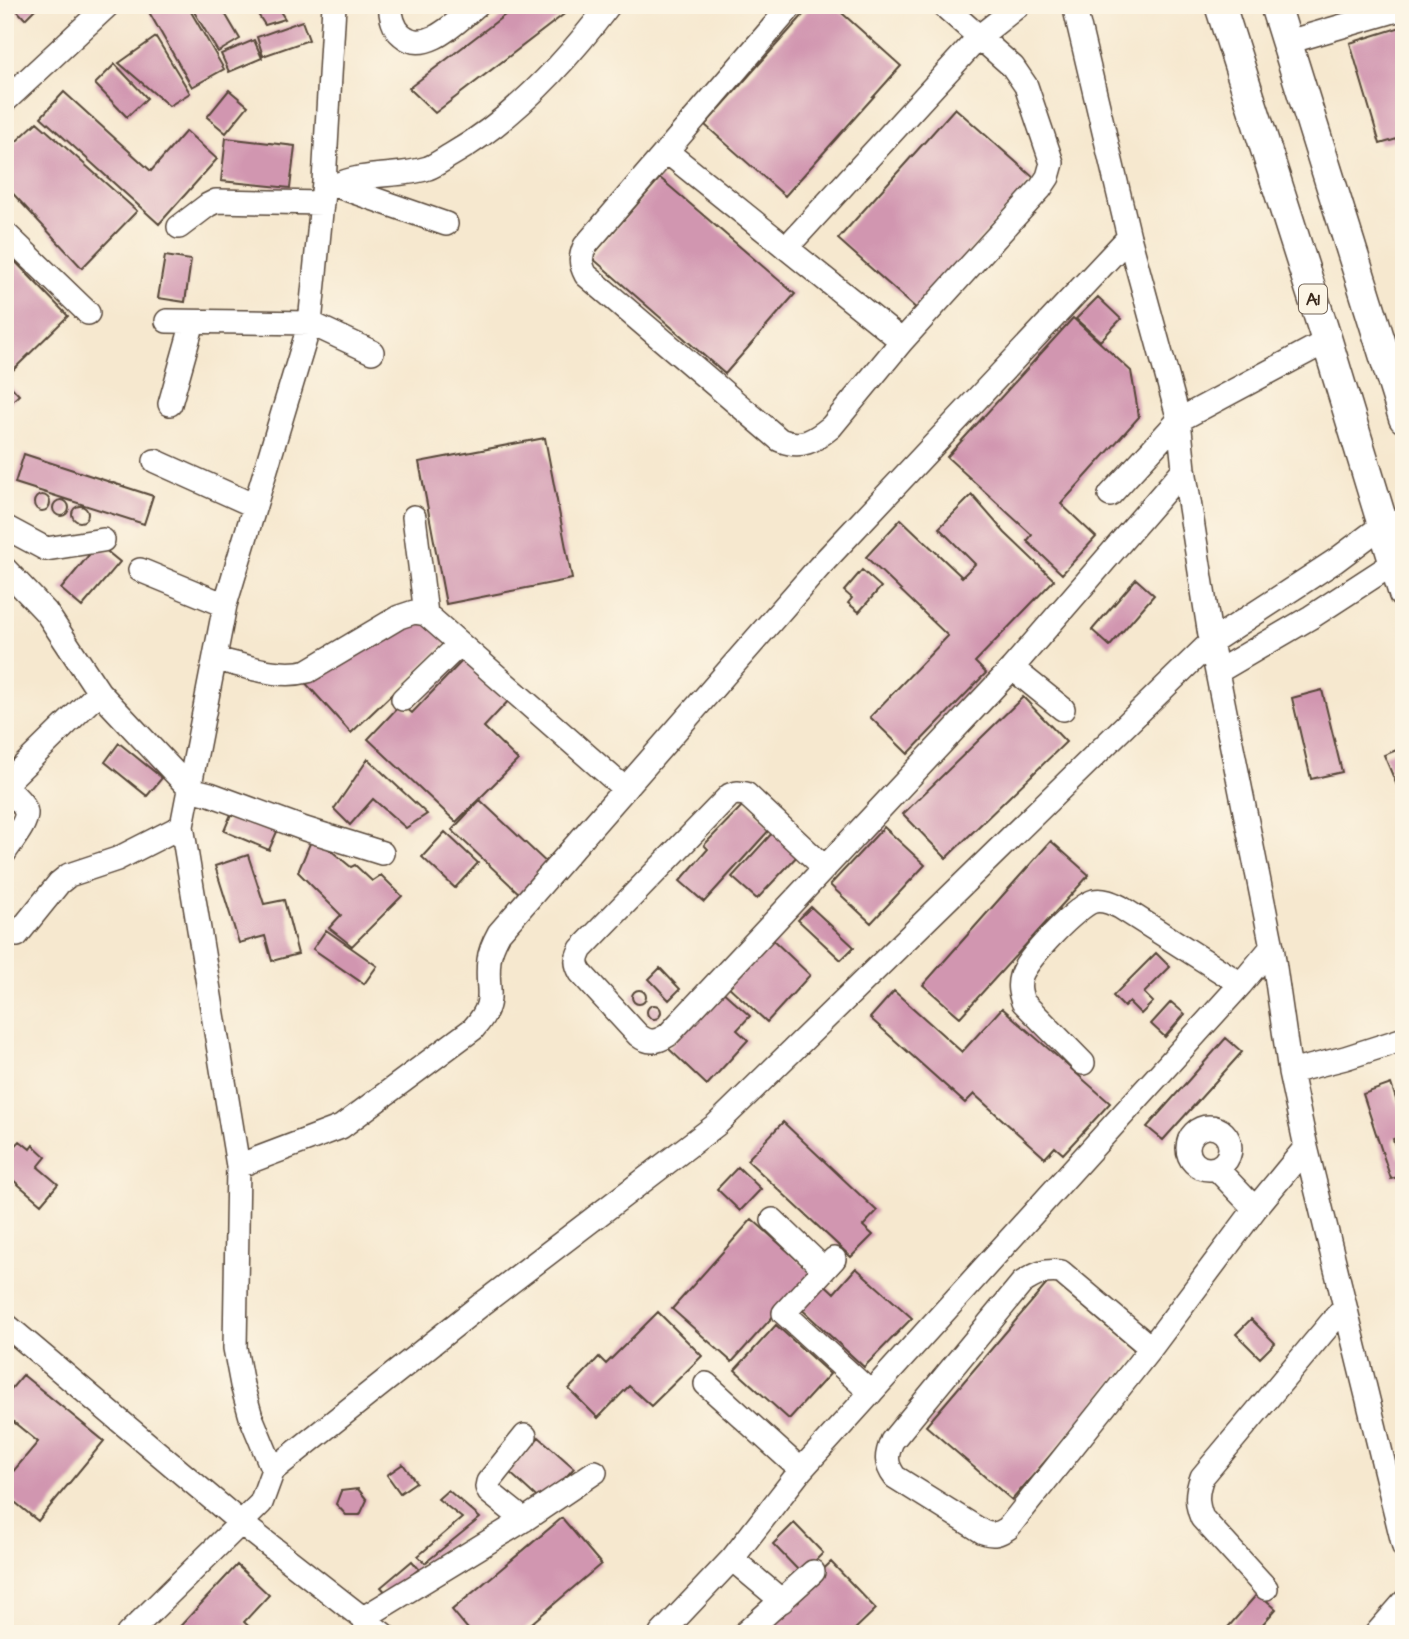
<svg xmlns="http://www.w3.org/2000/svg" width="1409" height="1639" font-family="'Architects Daughter',sans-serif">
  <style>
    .building { fill: #d196b0 }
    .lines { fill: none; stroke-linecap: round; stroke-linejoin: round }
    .minor-casing { stroke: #574639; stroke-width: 26 }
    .major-casing { stroke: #574639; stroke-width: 33 }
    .minor { stroke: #fff; stroke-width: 23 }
    .major { stroke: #fff; stroke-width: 30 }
    .labels { text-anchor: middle; stroke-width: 6; stroke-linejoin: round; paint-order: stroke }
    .shield { fill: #fcf5e5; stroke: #75675a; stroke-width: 2 }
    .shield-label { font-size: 18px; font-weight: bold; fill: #3b2a1e }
  </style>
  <rect width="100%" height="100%" fill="#fcf5e5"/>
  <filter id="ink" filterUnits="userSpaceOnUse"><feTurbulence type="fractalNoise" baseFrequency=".0143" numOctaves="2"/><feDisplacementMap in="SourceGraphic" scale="14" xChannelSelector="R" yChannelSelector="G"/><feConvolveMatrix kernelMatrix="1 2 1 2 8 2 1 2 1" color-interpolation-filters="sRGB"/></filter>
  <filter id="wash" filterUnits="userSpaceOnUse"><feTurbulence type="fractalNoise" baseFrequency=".00686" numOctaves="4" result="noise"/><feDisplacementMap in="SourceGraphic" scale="28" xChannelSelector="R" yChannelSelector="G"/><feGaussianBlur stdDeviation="1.57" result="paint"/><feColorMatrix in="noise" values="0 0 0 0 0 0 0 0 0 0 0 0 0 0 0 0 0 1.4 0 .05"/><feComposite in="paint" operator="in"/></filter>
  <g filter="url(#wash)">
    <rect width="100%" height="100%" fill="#f6e8cf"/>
    <g id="blocks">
      <path class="building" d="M12 5H39L25 19Z
        M160 5H187L224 69 192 87 149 12Z
        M190 5H220L240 39 218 52Z
        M252 5H276L285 19 265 25Z
        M518 5H576L435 113 409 88Z
        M812 5H833L901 66 785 196 705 125Z
        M302 21 309 40 263 56 257 37Z
        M1404 26V137L1380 144 1350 43Z
        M156 37 190 93 169 106 119 63Z
        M254 40 262 58 229 72 221 54Z
        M115 64 147 98 127 117 95 84Z
        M229 90 248 106 226 133 207 117Z
        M64 92 151 171 186 131 217 159 159 224 41 117Z
        M955 108 1034 178 918 310 838 239Z
        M37 122 137 211 82 268 5 185V152Z
        M226 138 295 146 290 188 221 181Z
        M660 178 795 294 725 374 591 257Z
        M5 251 68 316 11 372 5 366Z
        M165 256 191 260 185 302 158 298Z
        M1098 297 1121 319 1100 341 1076 319Z
        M1073 318 1131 371 1139 417 1061 504 1096 537 1062 574 1027 541 1032 535 947 457Z
        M5 380 19 395 5 408Z
        M545 438 572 579 446 604 419 462Z
        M24 454 153 496 144 524 15 483Z
        M972 495 1005 533 1054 580 975 662 986 673 908 754 870 717 948 636 866 557 901 519 962 577 975 564 939 528Z
        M34 503a8 8 0 1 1 16 0a8 8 0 1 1-16 0Z
        M53 508a8 8 0 1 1 16 0a8 8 0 1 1-16 0Z
        M72 514a8 8 0 1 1 16 0a8 8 0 1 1-16 0Z
        M98 544 120 562 82 607 61 589Z
        M862 570 881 587 859 612 848 603 852 598 844 591Z
        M1136 579 1154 595 1110 646 1092 630Z
        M420 615 449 640 351 733 302 679Z
        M467 656 511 698 484 727 518 760 456 822 368 739 401 704 412 713Z
        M1322 690 1342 772 1311 779 1292 698Z
        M1023 697 1066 742 946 858 903 814Z
        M119 743 162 778 147 796 105 762Z
        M1404 747V802L1384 755Z
        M368 759 427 814 406 828 373 799 350 825 334 809Z
        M480 800 550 866 522 896 452 830Z
        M745 803 771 828 704 902 680 881 708 849 704 845Z
        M234 807 279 827 269 850 224 831Z
        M884 827 925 865 871 923 830 885Z
        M774 831 799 854 757 899 732 877Z
        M445 832 478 863 455 888 422 857Z
        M313 836 351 867 355 865 372 881 381 875 402 896 352 946 329 928 341 915 298 872Z
        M1051 841 1089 875 960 1017 923 985Z
        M248 855 264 904 284 900 298 954 272 961 265 936 239 943 215 866Z
        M811 907 854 947 841 960 798 920Z
        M326 930 377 966 364 984 313 949Z
        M771 938 810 975 767 1022 727 985Z
        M1156 953 1170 967 1144 993 1153 1002 1141 1014 1129 1002 1124 1007 1113 996Z
        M660 968 680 989 669 1000 649 979Z
        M632 997a7 7 0 1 1 14 0a7 7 0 1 1-14 0Z
        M721 990 750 1016 737 1030 748 1040 707 1085 668 1048Z
        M894 991 962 1052 1002 1008 1110 1103 1063 1154 1055 1147 1045 1158 974 1094 965 1103 870 1018Z
        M1171 1002 1185 1014 1165 1037 1151 1024Z
        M647 1012a7 7 0 1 1 14 0a7 7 0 1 1-14 0Z
        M1226 1038 1242 1052 1163 1140 1147 1127Z
        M1391 1084 1404 1123V1135L1393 1139 1399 1158 1404 1157V1175L1391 1179 1363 1094Z
        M783 1122 877 1211 863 1226 873 1235 851 1257 747 1160Z
        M20 1141 30 1149 33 1145 46 1157 38 1167 58 1184 41 1204 5 1173 11 1163 5 1157Z
        M738 1167 761 1189 740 1211 717 1189Z
        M752 1219 812 1273 732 1362 672 1309Z
        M856 1268 912 1318 864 1367 796 1304 819 1279 834 1293Z
        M1051 1279 1138 1353 1012 1500 926 1426Z
        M658 1312 702 1356 651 1406 629 1386 598 1418 569 1389 599 1357 606 1364Z
        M1251 1319 1275 1343 1260 1358 1236 1334Z
        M776 1325 830 1374 789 1419 735 1370Z
        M23 1375 104 1441 38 1521 5 1494V1481L38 1442 5 1415V1396Z
        M539 1437 574 1468 543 1503 508 1471Z
        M403 1464 416 1482 400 1493 387 1475Z
        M358 1489 367 1500 360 1515H346L336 1504 341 1491Z
        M448 1490 480 1518 425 1563 418 1556 462 1518 438 1499Z
        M562 1518 601 1564 519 1634H472L452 1610Z
        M794 1523 823 1553 802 1574 773 1544Z
        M412 1561 419 1569 388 1595 381 1587Z
        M831 1562 876 1609 850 1634H755Z
        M237 1565 269 1595 244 1622 257 1634H173Z
        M1258 1593 1276 1609 1254 1634H1222Z"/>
    </g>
  </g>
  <g filter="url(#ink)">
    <use href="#blocks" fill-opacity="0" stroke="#574639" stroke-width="2"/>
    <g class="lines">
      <g class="minor-casing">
        <path id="minor" d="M390 5C391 16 393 28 402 35 426 56 458 20 477 5
          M792 5 585 246C580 257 580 264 586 275L780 440C801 449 814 441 831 427L902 341 1040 189 1048 177 1052 163 1026 86 1013 67 943 5
          M1074 5 1129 237 1179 420 1184 469 1211 642 1272 947 1290 1072 1306 1147 1404 1547
          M1288 42 1404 8
          M5 101 108 5
          M666 151 902 341
          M331 184 446 224
          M335 186C364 171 398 178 428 168 436 165 444 159 451 155 514 119 566 62 609 5
          M179 227 208 205 216 201 322 203
          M5 233 88 313
          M786 248 980 36 1019 5
          M167 321 310 323 372 352
          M170 404 193 322
          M155 461 255 506
          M1110 495 1179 420 1327 341
          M414 517 426 614
          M5 527 46 549 103 540
          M5 569 46 612 99 692 190 789 210 794 305 829 382 853
          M140 570 225 605
          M215 659C244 665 278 679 308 671L399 617 414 612 426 614 625 789
          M1012 668 1063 709
          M1217 672 1311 617 1394 563
          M403 699 460 644
          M5 784 99 692
          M5 786C11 793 25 803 26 813 27 824 11 842 5 852
          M825 868 746 794 737 793 730 795 581 949C576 959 575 963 581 973L638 1035C649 1044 657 1042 668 1035L1012 668 1184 469
          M17 935 59 883 69 875 117 859 182 826
          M1083 1063 1023 1002C1020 993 1018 986 1021 976 1026 959 1078 905 1094 901 1103 899 1112 903 1120 907L1241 984
          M1290 1072 1345 1058 1404 1039
          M1188 1148a21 21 0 1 1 42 0a21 21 0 1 1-42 0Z
          M238 1166 341 1127 473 1029C499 1000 485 993 489 960 490 950 494 942 499 933L819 567 1129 237
          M1216 1168 1255 1209
          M773 1220 824 1269
          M834 1259 784 1313 871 1393
          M5 1324 241 1523 383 1634
          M1151 1348 1061 1272C1044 1270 1036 1274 1022 1283L892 1441C886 1455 885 1464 895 1477L983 1532C993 1536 999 1534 1008 1528L1151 1348 1255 1209 1306 1147
          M706 1384 801 1470
          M273 1470 482 1304 716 1125 1211 642 1335 561 1383 525 1404 519
          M524 1520 489 1492 487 1487 488 1482 525 1436
          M732 1559 782 1601
          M1266 1588 1202 1518C1196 1503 1196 1493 1202 1477L1345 1306
          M365 1617 524 1520 595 1472
          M128 1634 261 1503 273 1470 251 1417 242 1385 235 1348 238 1166 182 826 225 605 310 323 324 182 334 5
          M661 1634 732 1559 801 1470 1241 984 1272 947
          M744 1634 813 1572
          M1376 1634 1404 1602"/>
      </g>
      <g class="major-casing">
        <path id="major" d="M1220 5 1327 341 1404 594
          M1275 5 1404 418"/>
      </g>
      <use href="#minor" class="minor"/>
      <use href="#major" class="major"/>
    </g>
  </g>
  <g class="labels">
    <rect class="shield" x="1299" y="284.5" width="28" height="29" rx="5"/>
    <g class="shield-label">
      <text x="1313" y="305">A1</text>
    </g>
  </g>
  <rect width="1409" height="1639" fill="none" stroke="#fcf5e5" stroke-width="28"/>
</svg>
